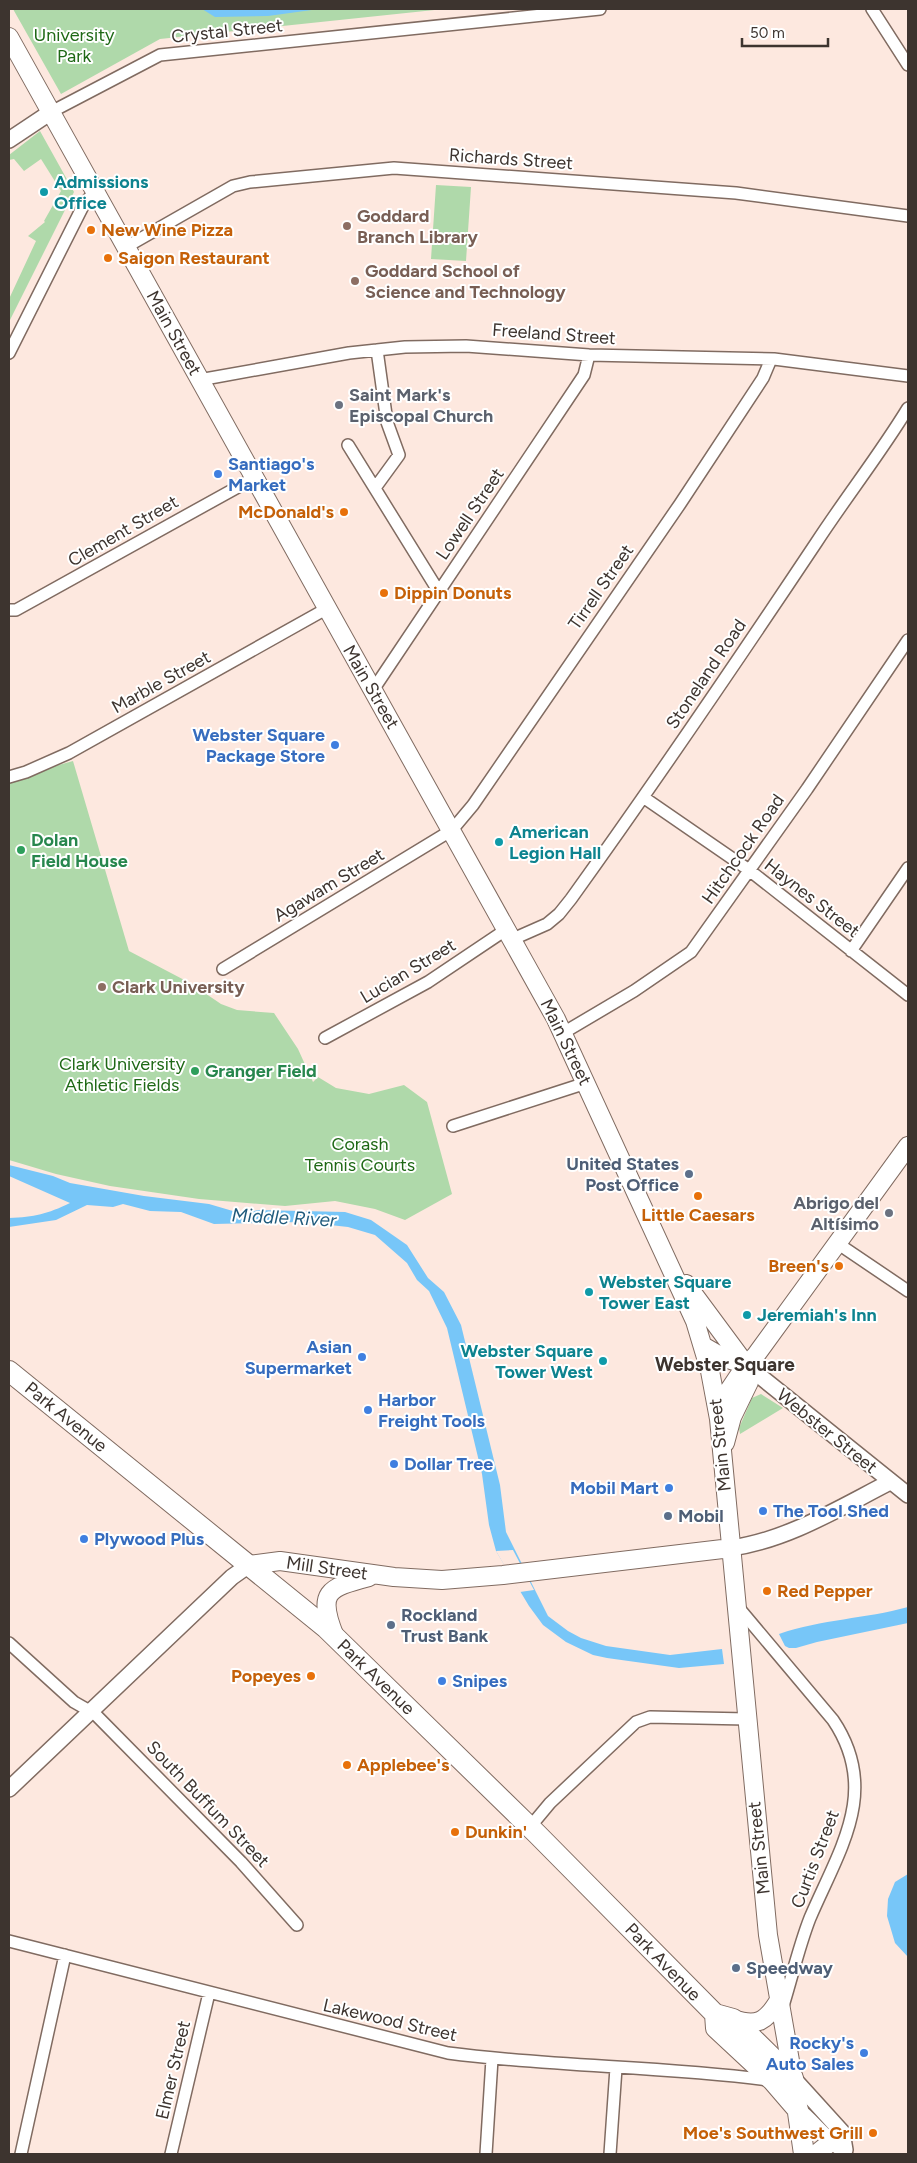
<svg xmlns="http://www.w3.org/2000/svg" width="917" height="2163" font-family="Figtree,sans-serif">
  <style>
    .green { fill: #afd9aa }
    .water { fill: #77c6f8 }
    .pier { fill: #fde8df }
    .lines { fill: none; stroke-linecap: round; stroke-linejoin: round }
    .street-casing { stroke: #806b61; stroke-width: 14 }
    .secondary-casing { stroke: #806b61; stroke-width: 18 }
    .primary-casing { stroke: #806b61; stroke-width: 20 }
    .highway-casing { stroke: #806b61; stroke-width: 22 }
    .street { stroke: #fff; stroke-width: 11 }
    .secondary { stroke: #fff; stroke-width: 15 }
    .primary { stroke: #fff; stroke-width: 18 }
    .highway { stroke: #fff; stroke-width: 20 }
    .culture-dot { fill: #0f9aa8; stroke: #fff; stroke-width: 2 }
    .education-dot { fill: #8d6e63; stroke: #fff; stroke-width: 2 }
    .food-dot { fill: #e8710a; stroke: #fff; stroke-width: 2 }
    .worship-dot { fill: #6b7280; stroke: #fff; stroke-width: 2 }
    .shop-dot { fill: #3f7fe0; stroke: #fff; stroke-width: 2 }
    .leisure-dot { fill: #2e9e5b; stroke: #fff; stroke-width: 2 }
    .service-dot { fill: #5c6f8a; stroke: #fff; stroke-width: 2 }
    .labels { text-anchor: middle; stroke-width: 4; stroke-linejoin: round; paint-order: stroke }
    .street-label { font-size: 18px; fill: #3d342f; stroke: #fff }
    .park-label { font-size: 18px; fill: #1e6815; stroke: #fff }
    .culture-label { font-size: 18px; font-weight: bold; fill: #0d838f; stroke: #fff; text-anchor: start }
    .education-label { font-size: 18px; font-weight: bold; fill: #785e54; stroke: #fff; text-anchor: start }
    .food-label { font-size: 18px; font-weight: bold; fill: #c56008; stroke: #fff; text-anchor: start }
    .worship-label { font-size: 18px; font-weight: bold; fill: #5b616d; stroke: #fff; text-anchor: start }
    .shop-label { font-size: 18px; font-weight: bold; fill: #366cbe; stroke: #fff; text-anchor: start }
    .leisure-label { font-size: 18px; font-weight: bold; fill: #27864d; stroke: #fff; text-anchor: start }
    .service-label { font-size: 18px; font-weight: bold; fill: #4e5e75; stroke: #fff; text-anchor: start }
    .water-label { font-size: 19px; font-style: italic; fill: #1f5a7c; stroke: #fff }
    .neighbourhood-label { font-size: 19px; font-weight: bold; fill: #3d342f; stroke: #fff }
  </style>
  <rect width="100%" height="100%" fill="#fde8df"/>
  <path class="green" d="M13 9H444L160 39 61 94Z
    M40 131 74 192 9 322V299L36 241 28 236 45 222 44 221 61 191 41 159 24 171 14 159 9 160V155Z
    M436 185 471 187 466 261 431 259Z
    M73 761 129 951 190 983 221 1004 237 1010 274 1013 298 1049 313 1082 318 1077 336 1088 369 1094 404 1085 427 1102 452 1194 405 1220 375 1209 335 1201 285 1206 199 1199 110 1186 56 1174 9 1160V779Z
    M761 1394 783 1408 740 1434 739 1428 752 1398Z"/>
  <path class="water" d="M202 9H319L268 16 215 17Z
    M9 1165 53 1176 70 1183 144 1196 209 1204 243 1214 258 1210 345 1212 371 1220 384 1229 407 1245 428 1278 444 1292 461 1325 500 1485 506 1532 548 1616 568 1631 581 1638 606 1646 670 1655 722 1649 724 1664 679 1668 607 1658 593 1655 566 1642 543 1625 529 1606 496 1551 489 1525 482 1474 447 1328 429 1291 417 1280 407 1263 375 1235 348 1227 303 1222 214 1224 181 1212 150 1211 123 1204 113 1207 87 1205 56 1220 9 1227V1218C35 1217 47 1214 70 1203L9 1176Z
    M908 1607V1623L817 1642 796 1648H789L785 1646 779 1634C822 1619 865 1619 908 1607Z
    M908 1874V1957L895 1943 887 1916 888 1899 895 1882Z"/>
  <path class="pier" d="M513 1550 534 1590 520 1592 496 1551Z"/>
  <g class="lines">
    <g class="street-casing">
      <path id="street" d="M872 9 908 65
        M51 112 160 55 600 9
        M126 247 233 186 250 182 394 168 736 193 908 216
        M9 353 84 204 95 191
        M199 380 349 353 405 347 466 346 589 355 774 359 908 376
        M348 445 439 592
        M375 488 399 455 387 422 377 350
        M9 610H16L254 478
        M373 690 584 375 589 355
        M9 777 26 772 69 753 326 609
        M643 797 749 870 908 995
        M513 939 547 924 559 914 571 899C655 782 736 663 816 543 846 497 880 454 908 408
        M851 951 908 868
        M223 969 452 830 473 805 680 504 763 378 771 359
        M563 1033 634 991 691 952 807 789 908 640
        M325 1038 428 982 507 929
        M453 1126 586 1083
        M837 1243 908 1291
        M738 1607 833 1720C881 1791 839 1850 810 1918 799 1946 792 1977 783 2006
        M9 1643 74 1702 95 1714 241 1862 297 1925
        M530 1827 550 1803 636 1722 650 1717 747 1719
        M9 1941 448 2053C554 2067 663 2066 769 2080
        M21 2154 65 1955
        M171 2154 209 1993
        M486 2154 492 2059
        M610 2154 616 2068"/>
    </g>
    <g class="secondary-casing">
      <path id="secondary" d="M9 140 51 112
        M746 1365 908 1495
        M731 1548C788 1540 839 1508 890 1482
        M9 1789 232 1577 249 1565
        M793 2078 842 2132 845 2150
        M798 2110C812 2121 824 2138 839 2147"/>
    </g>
    <g class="primary-casing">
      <path id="primary" d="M9 37 556 1019 695 1321 710 1371 719 1419 768 1935 793 2078
        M686 1284 746 1365 749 1382 732 1417 725 1443
        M703 1346 722 1357 746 1365
        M717 1408 746 1365 756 1355 908 1146
        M249 1565 280 1561 394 1577 442 1580 503 1575 731 1548
        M335 1637C317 1592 327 1588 369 1577
        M733 2019C757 2027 766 2022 779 2000
        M816 2154 831 2142"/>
    </g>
    <g class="highway-casing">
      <path id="highway" d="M9 1371 326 1628 537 1834 715 2014 733 2019 793 2078 804 2154
        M715 2014 716 2028 773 2081 798 2110"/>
    </g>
    <use href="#street" class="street"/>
    <use href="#secondary" class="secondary"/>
    <use href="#primary" class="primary"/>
    <use href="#highway" class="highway"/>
  </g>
  <g class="culture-dot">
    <circle cx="44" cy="192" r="5"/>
    <circle cx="499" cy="842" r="5"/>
    <circle cx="589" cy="1292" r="5"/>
    <circle cx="747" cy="1315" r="5"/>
    <circle cx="603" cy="1361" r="5"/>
  </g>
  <g class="education-dot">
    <circle cx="347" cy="226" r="5"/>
    <circle cx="355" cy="281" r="5"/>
    <circle cx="102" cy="987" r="5"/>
  </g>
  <g class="food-dot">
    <circle cx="91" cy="230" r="5"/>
    <circle cx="108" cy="258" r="5"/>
    <circle cx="344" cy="512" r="5"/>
    <circle cx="384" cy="593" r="5"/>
    <circle cx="698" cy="1196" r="5"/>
    <circle cx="839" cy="1266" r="5"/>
    <circle cx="767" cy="1591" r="5"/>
    <circle cx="311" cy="1676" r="5"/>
    <circle cx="347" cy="1765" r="5"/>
    <circle cx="455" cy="1832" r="5"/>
    <circle cx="873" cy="2133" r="5"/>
  </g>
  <g class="worship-dot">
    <circle cx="339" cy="405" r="5"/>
    <circle cx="889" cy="1213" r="5"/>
  </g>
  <g class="shop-dot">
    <circle cx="218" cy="474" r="5"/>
    <circle cx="335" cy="745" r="5"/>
    <circle cx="362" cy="1357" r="5"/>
    <circle cx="368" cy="1410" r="5"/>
    <circle cx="394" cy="1464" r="5"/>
    <circle cx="669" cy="1488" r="5"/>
    <circle cx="763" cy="1511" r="5"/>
    <circle cx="84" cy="1539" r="5"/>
    <circle cx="442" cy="1681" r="5"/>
    <circle cx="864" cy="2053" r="5"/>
  </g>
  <g class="leisure-dot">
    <circle cx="21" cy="850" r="5"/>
    <circle cx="195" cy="1071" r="5"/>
  </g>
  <g class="service-dot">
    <circle cx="689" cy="1174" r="5"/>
    <circle cx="668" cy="1516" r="5"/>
    <circle cx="391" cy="1625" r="5"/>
    <circle cx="736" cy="1968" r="5"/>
  </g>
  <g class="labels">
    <g class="street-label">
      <text transform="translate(227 31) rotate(-6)" y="6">Crystal Street</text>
      <text transform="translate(511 159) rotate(4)" y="6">Richards Street</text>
      <text transform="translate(174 333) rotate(61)" y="6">Main Street</text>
      <text transform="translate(554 334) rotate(4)" y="6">Freeland Street</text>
      <text transform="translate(470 514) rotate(-56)" y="6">Lowell Street</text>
      <text transform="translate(123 531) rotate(-30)" y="6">Clement Street</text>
      <text transform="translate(601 587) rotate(-55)" y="6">Tirrell Street</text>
      <text transform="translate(706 674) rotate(-56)" y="6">Stoneland Road</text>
      <text transform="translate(161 682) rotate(-29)" y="6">Marble Street</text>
      <text transform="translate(371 687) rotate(60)" y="6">Main Street</text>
      <text transform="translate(743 849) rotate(-55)" y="6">Hitchcock Road</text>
      <text transform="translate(329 885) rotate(-31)" y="6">Agawam Street</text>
      <text transform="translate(812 898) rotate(38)" y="6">Haynes Street</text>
      <text transform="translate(408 971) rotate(-31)" y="6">Lucian Street</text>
      <text transform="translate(566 1042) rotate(64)" y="6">Main Street</text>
      <text transform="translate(66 1417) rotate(39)" y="6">Park Avenue</text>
      <text transform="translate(827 1431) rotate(39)" y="6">Webster Street</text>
      <text transform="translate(720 1445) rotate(-96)" y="6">Main Street</text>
      <text transform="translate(327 1568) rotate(8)" y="6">Mill Street</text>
      <text transform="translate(376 1677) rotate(44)" y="6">Park Avenue</text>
      <text transform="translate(208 1804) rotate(46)" y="6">South Buffum Street</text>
      <text transform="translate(759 1848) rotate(-96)" y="6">Main Street</text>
      <text transform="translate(815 1859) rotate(-69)" y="6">Curtis Street</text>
      <text transform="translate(663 1962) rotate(46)" y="6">Park Avenue</text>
      <text transform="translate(390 2020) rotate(13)" y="6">Lakewood Street</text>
      <text transform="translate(173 2070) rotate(-77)" y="6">Elmer Street</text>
    </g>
    <g class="park-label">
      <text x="74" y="41">University<tspan x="74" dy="21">Park</tspan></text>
      <text x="122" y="1070">Clark University<tspan x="122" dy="21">Athletic Fields</tspan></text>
      <text x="360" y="1150">Corash<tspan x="360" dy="21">Tennis Courts</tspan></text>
    </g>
    <g class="culture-label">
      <text x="54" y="188">Admissions<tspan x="54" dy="21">Office</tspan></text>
      <text x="509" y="838">American<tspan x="509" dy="21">Legion Hall</tspan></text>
      <text x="599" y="1288">Webster Square<tspan x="599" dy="21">Tower East</tspan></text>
      <text x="757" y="1321">Jeremiah's Inn</text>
      <text x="593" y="1357" text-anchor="end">Webster Square<tspan x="593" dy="21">Tower West</tspan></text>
    </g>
    <g class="education-label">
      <text x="357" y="222">Goddard<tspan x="357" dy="21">Branch Library</tspan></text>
      <text x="365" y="277">Goddard School of<tspan x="365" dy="21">Science and Technology</tspan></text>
      <text x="112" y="993">Clark University</text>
    </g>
    <g class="food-label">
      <text x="101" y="236">New Wine Pizza</text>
      <text x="118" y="264">Saigon Restaurant</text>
      <text x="334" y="518" text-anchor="end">McDonald's</text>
      <text x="394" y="599">Dippin Donuts</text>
      <text x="698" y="1221" text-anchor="middle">Little Caesars</text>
      <text x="829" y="1272" text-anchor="end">Breen's</text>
      <text x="777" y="1597">Red Pepper</text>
      <text x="301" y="1682" text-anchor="end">Popeyes</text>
      <text x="357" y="1771">Applebee's</text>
      <text x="465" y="1838">Dunkin'</text>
      <text x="863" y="2139" text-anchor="end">Moe's Southwest Grill</text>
    </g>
    <g class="worship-label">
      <text x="349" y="401">Saint Mark's<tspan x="349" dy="21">Episcopal Church</tspan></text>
      <text x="879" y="1209" text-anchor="end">Abrigo del<tspan x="879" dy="21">Altísimo</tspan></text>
    </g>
    <g class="shop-label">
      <text x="228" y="470">Santiago's<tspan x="228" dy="21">Market</tspan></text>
      <text x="325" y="741" text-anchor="end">Webster Square<tspan x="325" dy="21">Package Store</tspan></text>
      <text x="352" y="1353" text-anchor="end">Asian<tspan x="352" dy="21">Supermarket</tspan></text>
      <text x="378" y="1406">Harbor<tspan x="378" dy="21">Freight Tools</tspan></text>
      <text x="404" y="1470">Dollar Tree</text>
      <text x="659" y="1494" text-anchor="end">Mobil Mart</text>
      <text x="773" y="1517">The Tool Shed</text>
      <text x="94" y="1545">Plywood Plus</text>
      <text x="452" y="1687">Snipes</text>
      <text x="854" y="2049" text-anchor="end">Rocky's<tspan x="854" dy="21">Auto Sales</tspan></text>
    </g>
    <g class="leisure-label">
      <text x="31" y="846">Dolan<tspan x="31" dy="21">Field House</tspan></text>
      <text x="205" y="1077">Granger Field</text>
    </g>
    <g class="service-label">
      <text x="679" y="1170" text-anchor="end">United States<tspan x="679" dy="21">Post Office</tspan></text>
      <text x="678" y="1522">Mobil</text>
      <text x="401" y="1621">Rockland<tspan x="401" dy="21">Trust Bank</tspan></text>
      <text x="746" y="1974">Speedway</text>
    </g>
    <g class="water-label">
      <text transform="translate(284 1217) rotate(3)" y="7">Middle River</text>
    </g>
    <g class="neighbourhood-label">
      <text x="725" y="1371">Webster Square</text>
    </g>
  </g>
  <rect width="917" height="2163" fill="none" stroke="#3d342f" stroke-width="20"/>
  <path d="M742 38v8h86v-8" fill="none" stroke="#3d342f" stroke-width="2.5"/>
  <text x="750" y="38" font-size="15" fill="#3d342f" stroke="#ffffff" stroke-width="4" paint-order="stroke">50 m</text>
</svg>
